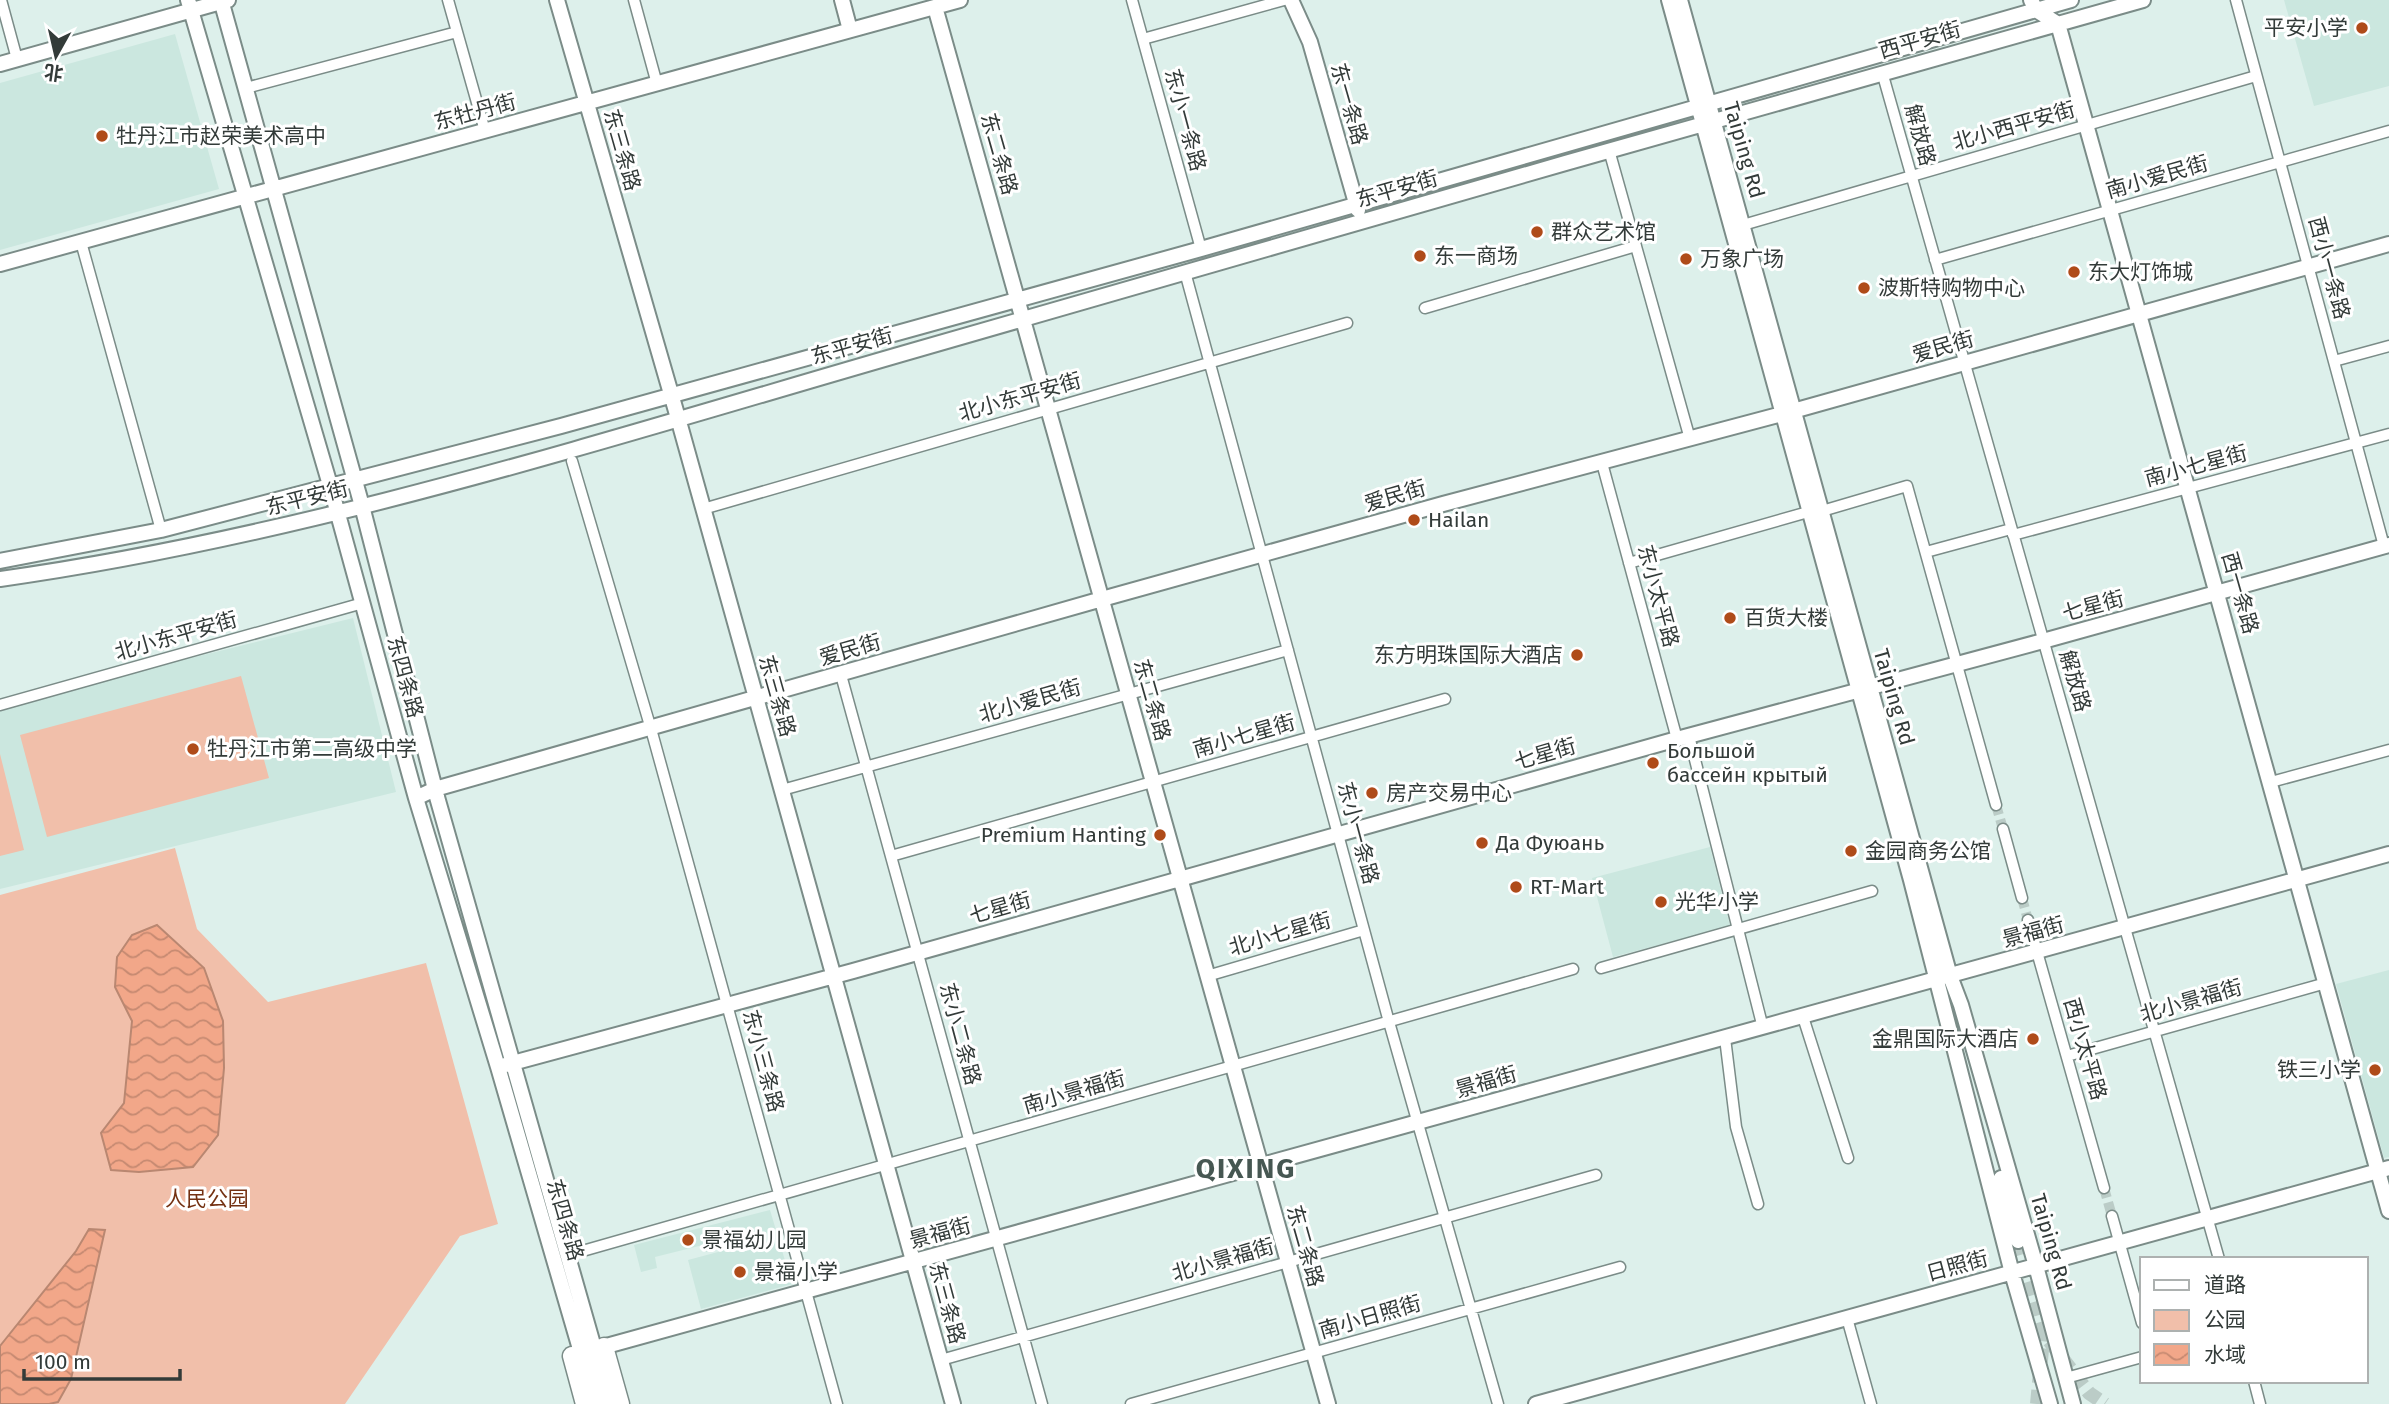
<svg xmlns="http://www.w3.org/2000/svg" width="2389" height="1404" font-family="'Fira Sans','Noto Sans SC',sans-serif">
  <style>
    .built { fill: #cbe7df }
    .park { fill: #f1bfaa }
    .water { fill: url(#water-waves); stroke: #b98771; stroke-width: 2 }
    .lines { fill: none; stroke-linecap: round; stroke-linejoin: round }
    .street-tunnel { stroke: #bbccc7; stroke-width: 10; stroke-dasharray: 10 5; stroke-linecap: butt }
    .secondary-tunnel { stroke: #bbccc7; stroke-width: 14; stroke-dasharray: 14 7; stroke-linecap: butt }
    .street-casing { stroke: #7b8c88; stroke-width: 13 }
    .secondary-casing { stroke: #7b8c88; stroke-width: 18 }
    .highway-casing { stroke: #7b8c88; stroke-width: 21 }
    .street { stroke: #fff; stroke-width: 10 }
    .secondary { stroke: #fff; stroke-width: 14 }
    .highway { stroke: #fff; stroke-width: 18 }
    .poi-dot { fill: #af4b19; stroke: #fff; stroke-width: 2.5 }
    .labels { text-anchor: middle; stroke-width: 6; stroke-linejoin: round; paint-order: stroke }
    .poi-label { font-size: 21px; fill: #333b39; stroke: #fff; text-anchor: start }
    .street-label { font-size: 21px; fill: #333b39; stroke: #fff }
    .park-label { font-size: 21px; fill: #743112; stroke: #fff }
    .district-label { font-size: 28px; font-weight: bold; letter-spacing: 2px; fill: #465752; stroke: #fff }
  </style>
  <defs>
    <pattern id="water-waves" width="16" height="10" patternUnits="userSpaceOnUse" patternTransform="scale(1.75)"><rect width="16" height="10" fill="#f2a789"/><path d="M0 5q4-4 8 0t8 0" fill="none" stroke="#c58971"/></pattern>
  </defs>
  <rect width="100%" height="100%" fill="#ddf0eb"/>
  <path class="built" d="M2284 0H2389V86L2314 106Z
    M175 34 219 189 0 250V83Z
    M353 618 396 792 0 889V705Z
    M1710 847 1730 926 1613 957 1592 878Z
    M2389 970V1157L2384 1158 2336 984Z
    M770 1210 792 1284 701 1309 688 1260 763 1240 761 1230 718 1242 719 1248 706 1252 703 1245 655 1257 657 1268 641 1272 634 1245Z"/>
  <path class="park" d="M241 676 269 778 47 837 20 735Z
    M0 754 24 850 0 856Z
    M175 848 197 929 268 1002 426 963 498 1224 460 1236 345 1404H0V895Z"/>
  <path class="water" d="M157 925 204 968 223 1021 224 1068 218 1135 193 1167 139 1172 111 1170 101 1133 124 1103 132 1021 115 987 117 957 132 935Z
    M89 1229 105 1230 71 1379 58 1402 49 1404H0V1346L76 1251Z"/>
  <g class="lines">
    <path class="street-tunnel" d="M1996 805 2003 829
      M2022 898 2028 920
      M2104 1188 2112 1216"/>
    <path class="secondary-tunnel" d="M2018 1241 2047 1338 2089 1393 2105 1404
      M2037 1404 2043 1339 2040 1331"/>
    <g class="street-casing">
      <path id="street" d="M1 0 17 59
        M448 0 485 131
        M634 0 657 84
        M1132 0 1201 249
        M2236 0 2384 546
        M1143 39 1284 0
        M1882 72 2219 1259
        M246 88 457 32
        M1609 150 1690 439
        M1743 225 2256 76
        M81 242 161 530
        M1935 260 2389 131
        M1185 272 1389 1022 1498 1404
        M1425 308 1636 246
        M2334 361 2389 346
        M572 461 651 729 837 1404
        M1602 463 1677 739
        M703 509 1347 323
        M1822 511 1907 486 1996 805
        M2013 535 2389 434
        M1926 552 2011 529
        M1629 563 1808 512
        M841 675 1042 1404
        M0 705 363 603
        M1689 736 1763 1028
        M2271 782 2389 750
        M782 790 1288 650
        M2003 829 2022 898
        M891 856 1445 699
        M2028 920 2104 1188
        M1601 968 1872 891
        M1207 976 1364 930
        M1803 1017 1848 1158
        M1725 1038 1736 1127 1758 1204
        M2067 1056 2326 983
        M2112 1216 2142 1323
        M586 1250 1573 969
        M1847 1318 1871 1404
        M941 1360 1596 1175
        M2066 1378 2142 1357
        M2254 1381 2260 1404
        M1131 1404 1620 1267"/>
    </g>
    <g class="secondary-casing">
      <path id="secondary" d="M188 0 330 485 416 798 498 1067 596 1404
        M221 0 362 506 437 797 610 1404
        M557 0 678 418 953 1404
        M842 0 850 30
        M1291 0 1310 42 1358 210
        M1669 0 1911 880 2012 1273 2050 1404
        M1680 0 1950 976 1961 1005 2036 1266 2073 1404
        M2031 0 2036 10 2058 24 2389 1211
        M935 7 1328 1404
        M0 64 228 0
        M0 264 960 0
        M0 561 161 530 561 426 1201 249 2071 0
        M0 579C313 535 616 436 919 349 1327 231 1734 114 2143 0
        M416 798 435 789 1102 599 1443 504 1793 411 2389 244
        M498 1067 853 971 1677 739 2043 641 2389 545
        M2001 1178 2018 1241
        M581 1353 2389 854
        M1536 1404 2389 1168"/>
    </g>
    <g class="highway-casing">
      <path id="highway" d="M604 1347 620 1404
        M572 1356 585 1404"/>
    </g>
    <use href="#street" class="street"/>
    <use href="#secondary" class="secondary"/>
    <use href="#highway" class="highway"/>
  </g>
  <g class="poi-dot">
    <circle cx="2362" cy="28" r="7"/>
    <circle cx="102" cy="136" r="7"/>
    <circle cx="1537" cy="232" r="7"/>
    <circle cx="1420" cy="256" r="7"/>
    <circle cx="1686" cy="259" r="7"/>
    <circle cx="2074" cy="272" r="7"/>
    <circle cx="1864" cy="288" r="7"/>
    <circle cx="1414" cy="520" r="7"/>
    <circle cx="1730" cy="618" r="7"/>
    <circle cx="1577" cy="655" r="7"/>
    <circle cx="193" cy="749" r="7"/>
    <circle cx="1653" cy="763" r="7"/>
    <circle cx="1372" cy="793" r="7"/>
    <circle cx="1160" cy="835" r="7"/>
    <circle cx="1482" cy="843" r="7"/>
    <circle cx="1851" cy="851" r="7"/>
    <circle cx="1516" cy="887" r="7"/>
    <circle cx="1661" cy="902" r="7"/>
    <circle cx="2033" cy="1039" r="7"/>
    <circle cx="2375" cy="1070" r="7"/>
    <circle cx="688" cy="1240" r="7"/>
    <circle cx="740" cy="1272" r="7"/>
  </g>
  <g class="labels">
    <g class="poi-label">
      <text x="2348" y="35" text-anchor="end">平安小学</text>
      <text x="116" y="143">牡丹江市赵荣美术高中</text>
      <text x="1551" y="239">群众艺术馆</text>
      <text x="1434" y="263">东一商场</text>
      <text x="1700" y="266">万象广场</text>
      <text x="2088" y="279">东大灯饰城</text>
      <text x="1878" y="295">波斯特购物中心</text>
      <text x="1428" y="527">Hailan</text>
      <text x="1744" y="625">百货大楼</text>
      <text x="1563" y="662" text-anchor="end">东方明珠国际大酒店</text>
      <text x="207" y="756">牡丹江市第二高级中学</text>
      <text x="1667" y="758">Большой<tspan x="1667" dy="24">бассейн крытый</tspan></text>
      <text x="1386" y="800">房产交易中心</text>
      <text x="1146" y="842" text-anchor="end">Premium Hanting</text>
      <text x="1496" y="850">Да Фуюань</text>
      <text x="1865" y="858">金园商务公馆</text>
      <text x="1530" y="894">RT-Mart</text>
      <text x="1675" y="909">光华小学</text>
      <text x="2019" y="1046" text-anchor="end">金鼎国际大酒店</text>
      <text x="2361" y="1077" text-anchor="end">铁三小学</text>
      <text x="702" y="1247">景福幼儿园</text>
      <text x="754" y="1279">景福小学</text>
    </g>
    <g class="street-label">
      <text transform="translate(1920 40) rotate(-16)" y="7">西平安街</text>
      <text transform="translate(1349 104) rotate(74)" y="7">东一条路</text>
      <text transform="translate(475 112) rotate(-15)" y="7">东牡丹街</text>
      <text transform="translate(1185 120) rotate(75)" y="7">东小一条路</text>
      <text transform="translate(2014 126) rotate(-16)" y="7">北小西平安街</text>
      <text transform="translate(1920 135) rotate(75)" y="7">解放路</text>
      <text transform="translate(622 150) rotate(74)" y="7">东三条路</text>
      <text transform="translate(1744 150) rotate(74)" y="7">Taiping Rd</text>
      <text transform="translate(999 154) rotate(74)" y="7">东二条路</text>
      <text transform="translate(2157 177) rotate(-16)" y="7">南小爱民街</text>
      <text transform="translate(1397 189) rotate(-16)" y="7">东平安街</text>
      <text transform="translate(2329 268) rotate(75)" y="7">西小一条路</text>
      <text transform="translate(852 346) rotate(-16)" y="7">东平安街</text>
      <text transform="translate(1943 347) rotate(-16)" y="7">爱民街</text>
      <text transform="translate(1020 397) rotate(-16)" y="7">北小东平安街</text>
      <text transform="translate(2196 466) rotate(-15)" y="7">南小七星街</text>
      <text transform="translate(1395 496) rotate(-16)" y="7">爱民街</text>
      <text transform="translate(307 498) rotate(-14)" y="7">东平安街</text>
      <text transform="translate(2240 593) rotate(74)" y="7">西一条路</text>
      <text transform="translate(1658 596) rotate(75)" y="7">东小太平路</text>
      <text transform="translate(2093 606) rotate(-15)" y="7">七星街</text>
      <text transform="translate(176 636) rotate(-16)" y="7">北小东平安街</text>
      <text transform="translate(850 650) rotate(-16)" y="7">爱民街</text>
      <text transform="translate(405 677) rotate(75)" y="7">东四条路</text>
      <text transform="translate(2075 681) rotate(74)" y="7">解放路</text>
      <text transform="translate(777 696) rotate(74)" y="7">东三条路</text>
      <text transform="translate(1894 697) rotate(74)" y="7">Taiping Rd</text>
      <text transform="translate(1152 700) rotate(74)" y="7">东二条路</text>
      <text transform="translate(1030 701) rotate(-16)" y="7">北小爱民街</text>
      <text transform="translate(1244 736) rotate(-16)" y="7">南小七星街</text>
      <text transform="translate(1545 754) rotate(-16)" y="7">七星街</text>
      <text transform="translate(1358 833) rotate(75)" y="7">东小一条路</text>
      <text transform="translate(1000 908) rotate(-16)" y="7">七星街</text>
      <text transform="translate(2033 932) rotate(-15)" y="7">景福街</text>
      <text transform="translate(1280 934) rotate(-16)" y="7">北小七星街</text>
      <text transform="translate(2191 1001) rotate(-16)" y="7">北小景福街</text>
      <text transform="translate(960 1034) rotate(75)" y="7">东小二条路</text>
      <text transform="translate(2085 1049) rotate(74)" y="7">西小太平路</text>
      <text transform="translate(763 1061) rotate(75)" y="7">东小三条路</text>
      <text transform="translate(1486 1082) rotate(-16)" y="7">景福街</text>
      <text transform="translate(1074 1092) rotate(-16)" y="7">南小景福街</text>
      <text transform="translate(565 1220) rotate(74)" y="7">东四条路</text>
      <text transform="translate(940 1233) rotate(-15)" y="7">景福街</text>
      <text transform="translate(2051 1242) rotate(74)" y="7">Taiping Rd</text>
      <text transform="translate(1305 1246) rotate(74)" y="7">东二条路</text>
      <text transform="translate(1223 1260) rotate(-16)" y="7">北小景福街</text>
      <text transform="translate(1957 1266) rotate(-15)" y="7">日照街</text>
      <text transform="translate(947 1303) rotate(75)" y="7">东三条路</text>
      <text transform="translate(1370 1317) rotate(-16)" y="7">南小日照街</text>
    </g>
    <g class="park-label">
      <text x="207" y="1206">人民公园</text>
    </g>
    <g class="district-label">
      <text x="1246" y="1178">QIXING</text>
    </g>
  </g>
  <rect x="2140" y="1257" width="228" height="126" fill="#ffffff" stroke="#adb1b0" stroke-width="2"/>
  <rect x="2154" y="1280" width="35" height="10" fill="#ffffff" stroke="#adb1b0" stroke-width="2"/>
  <text x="2204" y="1292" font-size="21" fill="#333b39">道路</text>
  <rect x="2154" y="1310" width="35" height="21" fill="#f1bfaa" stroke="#adb1b0" stroke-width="2"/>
  <text x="2204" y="1327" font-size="21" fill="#333b39">公园</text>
  <rect x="2154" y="1344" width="35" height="21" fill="url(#water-waves)" stroke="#adb1b0" stroke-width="2"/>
  <text x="2204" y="1362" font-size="21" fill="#333b39">水域</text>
  <g transform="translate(56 56) rotate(188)" stroke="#ffffff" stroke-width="5" paint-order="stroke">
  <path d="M0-5L12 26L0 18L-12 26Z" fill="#333b39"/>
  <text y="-10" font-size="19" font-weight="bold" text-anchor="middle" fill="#333b39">北</text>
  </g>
  <path d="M24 1369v10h156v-10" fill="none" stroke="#333b39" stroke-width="3.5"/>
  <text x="35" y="1369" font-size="21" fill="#333b39" stroke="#ffffff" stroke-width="5" paint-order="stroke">100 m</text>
</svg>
